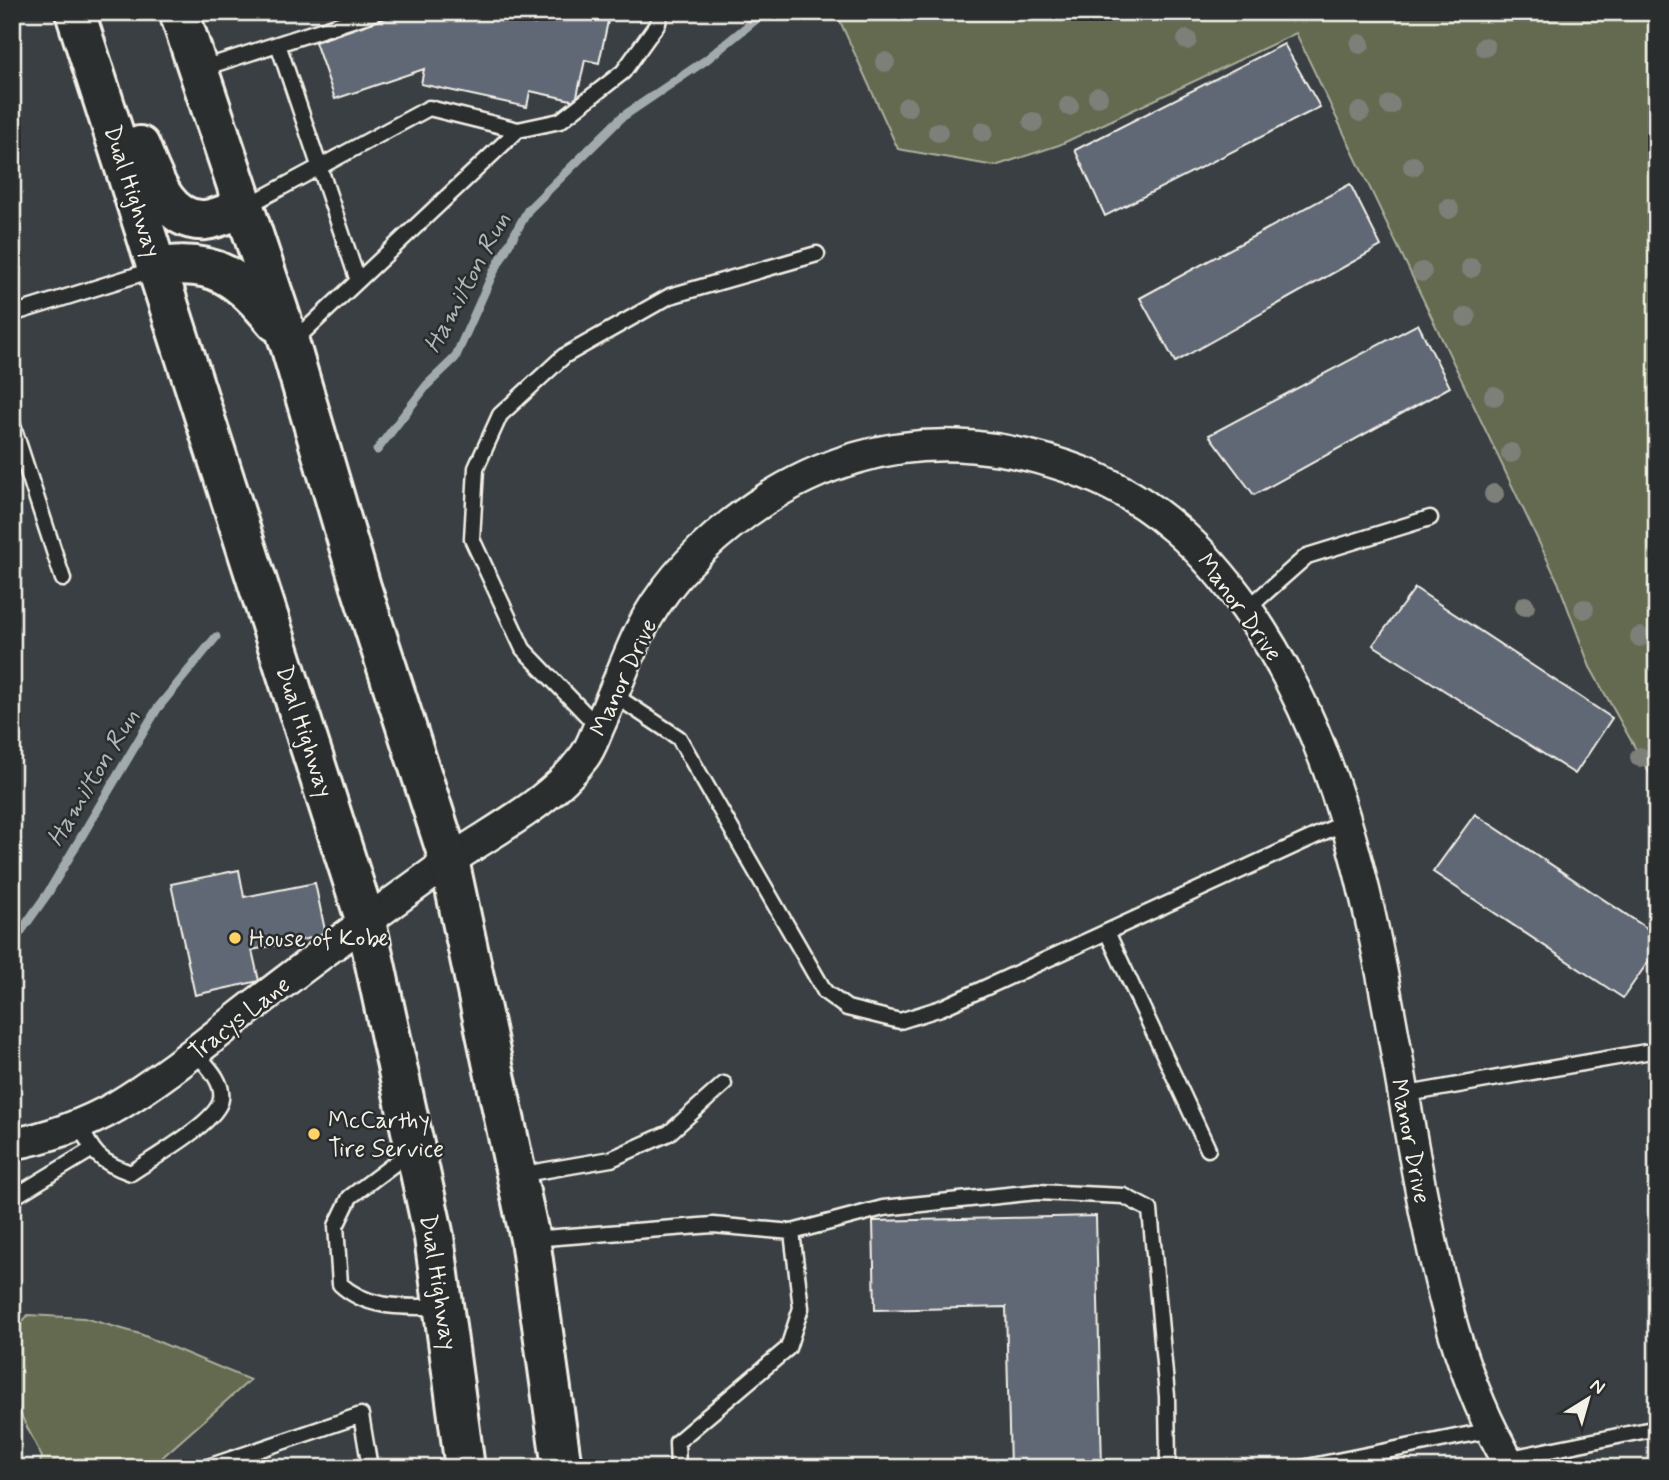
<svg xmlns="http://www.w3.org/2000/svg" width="1669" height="1480" font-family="Mynerve,sans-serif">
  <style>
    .green { fill: #636a50; stroke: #acae9c; stroke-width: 2 }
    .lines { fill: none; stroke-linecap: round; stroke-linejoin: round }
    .stream { stroke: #a1aaad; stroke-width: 9 }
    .building { fill: #616876; stroke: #f4f1e8; stroke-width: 2 }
    .service-casing { stroke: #f4f1e8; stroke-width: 19 }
    .minor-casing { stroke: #f4f1e8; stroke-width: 35 }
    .primary-casing { stroke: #f4f1e8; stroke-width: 44 }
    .service { stroke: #2a2d2e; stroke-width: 14 }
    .minor { stroke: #2a2d2e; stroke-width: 30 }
    .primary { stroke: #2a2d2e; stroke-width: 38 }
    .tree { fill: #7d7f79 }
    .poi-dot { fill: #ffd166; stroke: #2a2d2e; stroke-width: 2.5 }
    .labels { text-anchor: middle; stroke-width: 5; stroke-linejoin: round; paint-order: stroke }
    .street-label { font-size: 24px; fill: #f4f1e8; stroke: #2a2d2e }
    .poi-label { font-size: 24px; fill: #f4f1e8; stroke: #2a2d2e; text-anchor: start }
    .water-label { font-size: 26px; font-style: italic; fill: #aeb6b6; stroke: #2a2d2e }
  </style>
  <rect width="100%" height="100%" fill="#3a3f44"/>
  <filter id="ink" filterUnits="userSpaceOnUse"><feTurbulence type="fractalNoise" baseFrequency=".0143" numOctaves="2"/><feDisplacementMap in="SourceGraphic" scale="14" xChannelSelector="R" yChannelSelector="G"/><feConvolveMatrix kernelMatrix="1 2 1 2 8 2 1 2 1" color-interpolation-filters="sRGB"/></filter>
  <g filter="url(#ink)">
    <path class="green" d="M841 12H1657V787L1590 667 1558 582 1296 33 1059 145 995 166 898 149 839 19Z
      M28 1315 84 1318 140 1334 250 1380 150 1468H38L42 1457 12 1397V1334Z"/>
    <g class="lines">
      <path class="stream" d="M377 450 427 385 455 358 493 273 528 210 622 117 706 60 765 12
        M12 944 48 893 157 709 216 637"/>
    </g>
    <path class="building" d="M403 12H481L535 24 537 12H610L599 63 585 60 576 101 530 91 527 107 421 84 424 69 335 99 315 42Z
      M1284 44 1320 107 1105 216 1075 150Z
      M1350 184 1381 246 1175 362 1140 298Z
      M1418 324 1450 387 1254 495 1209 435Z
      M1415 588 1612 718 1575 774 1373 645Z
      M1475 814 1657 935V949L1623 998 1433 872Z
      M239 870 244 897 315 883 326 935 252 950 259 981 195 995 171 884Z
      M1096 1216 1102 1468H1010L1006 1307 875 1310 873 1221Z"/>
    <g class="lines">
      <g class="service-casing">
        <path id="service" d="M278 44 358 281
          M200 69 377 12
          M247 206 429 108 518 130 560 121 623 72 658 23 660 12
          M12 314 156 269
          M292 343 518 130
          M12 423 63 579
          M1247 609 1307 556 1430 518
          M614 695 679 738 825 992 847 1008 900 1021 941 1008 1348 821
          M598 727 523 649 472 539 476 468 500 415 564 356 670 296 817 254
          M1107 932 1208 1149
          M1402 1095 1657 1050
          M79 1123C92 1153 99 1162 131 1173 151 1159 218 1122 221 1099 224 1081 206 1065 196 1053
          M414 1149 350 1197 336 1226 340 1284C368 1310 405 1307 441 1307
          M518 1175 611 1159 669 1133 724 1084
          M12 1198 91 1150
          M531 1239 713 1225 792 1232 883 1208 1037 1192 1124 1196 1150 1210 1167 1396 1168 1468
          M1506 1459 1657 1428
          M205 1468 361 1415 370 1468
          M678 1468 677 1442 788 1348 801 1308 792 1232
          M1302 1468 1491 1430"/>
      </g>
      <g class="minor-casing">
        <path id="minor" d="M12 1144C47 1138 86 1124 117 1106 167 1076 210 1039 257 1003 315 957 377 914 437 870 486 833 546 808 584 757 591 748 595 735 600 724 614 694 625 662 639 633 679 552 772 482 856 458 932 435 1014 445 1087 474 1155 502 1204 549 1246 608 1363 772 1383 992 1420 1186 1439 1285 1460 1380 1512 1468"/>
      </g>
      <g class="primary-casing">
        <path id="primary" d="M75 12 366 922 434 1237 465 1468
          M179 12 290 345 361 587 449 860 530 1239 562 1468
          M140 146C152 175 166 223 205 220 217 219 231 212 242 208
          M157 268C215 257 240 279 276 322"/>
      </g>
      <use href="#service" class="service"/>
      <use href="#minor" class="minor"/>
      <use href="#primary" class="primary"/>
    </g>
    <g class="tree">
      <circle cx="1187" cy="40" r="10"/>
      <circle cx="1360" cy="44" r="10"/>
      <circle cx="1485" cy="47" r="10"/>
      <circle cx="885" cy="62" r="10"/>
      <circle cx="1098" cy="97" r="10"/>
      <circle cx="1390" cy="105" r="10"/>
      <circle cx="1069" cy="106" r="10"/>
      <circle cx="907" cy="107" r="10"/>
      <circle cx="1360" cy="112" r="10"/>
      <circle cx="1033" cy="122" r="10"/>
      <circle cx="938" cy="132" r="10"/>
      <circle cx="983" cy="132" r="10"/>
      <circle cx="1413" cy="166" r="10"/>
      <circle cx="1449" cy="209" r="10"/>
      <circle cx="1471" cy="268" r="10"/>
      <circle cx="1422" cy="272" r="10"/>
      <circle cx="1466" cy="317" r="10"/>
      <circle cx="1494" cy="396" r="10"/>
      <circle cx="1511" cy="453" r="10"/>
      <circle cx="1494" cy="494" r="10"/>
      <circle cx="1525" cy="606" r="10"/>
      <circle cx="1584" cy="609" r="10"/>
      <circle cx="1640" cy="637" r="10"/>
      <circle cx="1640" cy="757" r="10"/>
    </g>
  </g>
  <g class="poi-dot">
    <circle cx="235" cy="938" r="7"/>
    <circle cx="314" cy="1134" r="7"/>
  </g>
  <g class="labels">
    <g class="street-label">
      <text transform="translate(133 191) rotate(72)" y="8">Dual Highway</text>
      <text transform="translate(1240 607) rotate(54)" y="8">Manor Drive</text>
      <text transform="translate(623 677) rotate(-65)" y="8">Manor Drive</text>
      <text transform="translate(305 731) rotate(72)" y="8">Dual Highway</text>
      <text transform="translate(239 1018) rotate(-38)" y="8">Tracys Lane</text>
      <text transform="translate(1411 1141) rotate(79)" y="8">Manor Drive</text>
      <text transform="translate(439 1282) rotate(81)" y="8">Dual Highway</text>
    </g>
    <g class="poi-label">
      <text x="249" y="946">House of Kobe</text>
      <text x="328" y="1128">McCarthy<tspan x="328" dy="28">Tire Service</tspan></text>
    </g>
    <g class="water-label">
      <text transform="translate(466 282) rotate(-62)" y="9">Hamilton Run</text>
      <text transform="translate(92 777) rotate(-59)" y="9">Hamilton Run</text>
    </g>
  </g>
  <rect width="1669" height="1480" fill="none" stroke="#2a2d2e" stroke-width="42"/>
  <rect x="21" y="21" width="1627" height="1438" fill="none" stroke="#f4f1e8" stroke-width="2.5" filter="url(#ink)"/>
  <g transform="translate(1588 1399) rotate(37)" stroke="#2a2d2e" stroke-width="5" paint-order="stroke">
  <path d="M0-5L12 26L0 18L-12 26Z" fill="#f4f1e8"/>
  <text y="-10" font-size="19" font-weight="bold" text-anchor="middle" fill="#f4f1e8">N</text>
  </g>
</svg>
